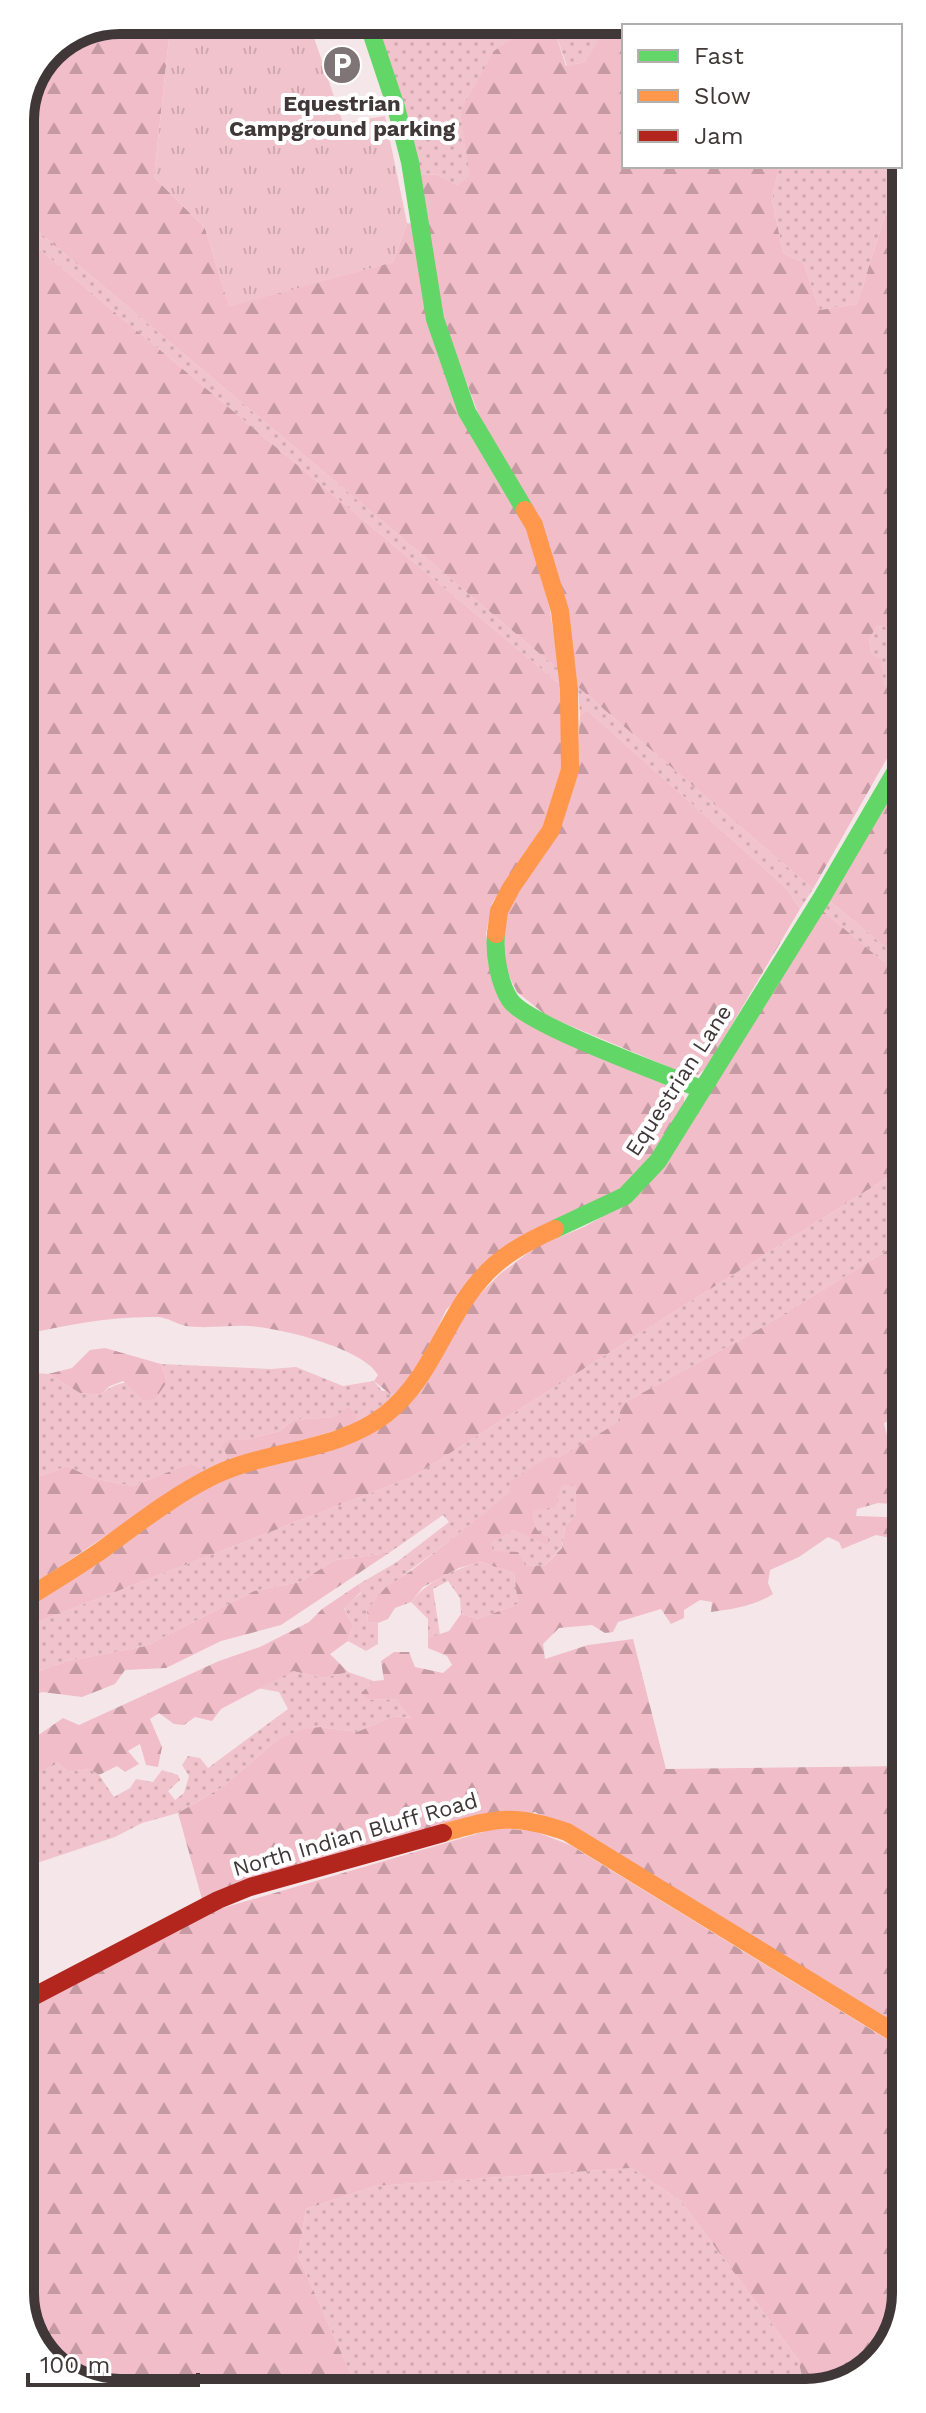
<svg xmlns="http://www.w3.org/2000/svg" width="926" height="2413" font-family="'Work Sans',sans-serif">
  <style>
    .grass { fill: url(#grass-dots) }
    .forest { fill: url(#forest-firs); fill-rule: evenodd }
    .park { fill: url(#park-tufts) }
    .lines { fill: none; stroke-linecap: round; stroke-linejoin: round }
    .fast { stroke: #63d668; stroke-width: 18 }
    .slow { stroke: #ff974d; stroke-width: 18 }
    .jam { stroke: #b3261e; stroke-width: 18 }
    .labels { text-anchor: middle; stroke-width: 8; stroke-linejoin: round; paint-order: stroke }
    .poi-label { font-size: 22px; font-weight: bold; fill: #403738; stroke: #fff }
    .street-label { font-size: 22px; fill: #403738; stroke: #fff }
    .rim { fill: none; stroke: #403738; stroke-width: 10 }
  </style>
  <defs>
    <pattern id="grass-dots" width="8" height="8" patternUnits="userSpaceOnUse" patternTransform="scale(2)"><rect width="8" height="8" fill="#f1c3cc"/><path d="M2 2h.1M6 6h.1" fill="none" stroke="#d0a8b0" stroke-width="1.8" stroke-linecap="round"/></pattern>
    <pattern id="forest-firs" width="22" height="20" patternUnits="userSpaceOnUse" patternTransform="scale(2)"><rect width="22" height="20" fill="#f1bdc8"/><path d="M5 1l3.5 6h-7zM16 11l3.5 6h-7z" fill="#c59aa3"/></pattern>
    <pattern id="park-tufts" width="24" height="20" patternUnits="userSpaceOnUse" patternTransform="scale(2)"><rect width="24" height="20" fill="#f1c3cc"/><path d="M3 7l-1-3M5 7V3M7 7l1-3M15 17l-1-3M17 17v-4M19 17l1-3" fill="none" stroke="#d0a8b0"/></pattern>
  </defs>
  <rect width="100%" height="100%" fill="#f5e7e9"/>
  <path class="grass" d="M370 20H605V26L585 62 567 66 554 29 532 25 460 111 471 176 457 185 438 175 420 174Z
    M900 90 902 94 903 204 885 216 857 304 820 310 803 262 783 253 772 199 779 166H900Z
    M20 216 559 670 563 687 20 233Z
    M877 626 891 628 903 646 902 682 894 688 883 685 881 661 871 653 869 639Z
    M578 687 813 889 800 909 786 888 587 710 580 715Z
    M830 901 904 963V979L823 911Z
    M904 1167V1240L756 1331 620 1405 621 1421C558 1459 499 1501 441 1547 414 1568 388 1584 367 1610L368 1622 378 1623V1644L366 1651 348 1641 353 1625 344 1607 361 1593 359 1584 397 1562 449 1522 443 1515 389 1553 335 1560 300 1582 254 1591 146 1646 67 1661 23 1677 22 1628 412 1477Z
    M161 1364 271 1369 296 1367 343 1386 374 1381 382 1391H401L394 1401 354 1425 335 1417 293 1420 280 1431 245 1440H229L239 1459 201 1475 189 1464 132 1486 92 1478 67 1466 22 1483V1372L48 1374 80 1393 100 1395C120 1377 142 1382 167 1382Z
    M576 1484V1514L565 1527 562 1547 544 1566 524 1565 492 1551 491 1543 514 1530 540 1535 532 1522 533 1511 561 1486Z
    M481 1562 514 1573 518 1604 478 1619 461 1614 460 1598 448 1581 433 1589 440 1635 428 1638V1619L411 1602C429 1580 453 1570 481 1562Z
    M293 1671 323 1678 348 1672 374 1681 362 1692 370 1700 396 1699 413 1718 394 1716 357 1732 320 1727 277 1740 221 1788 178 1813 142 1823 115 1837 34 1864 23 1872V1813L32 1808 28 1778 58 1763 68 1772 90 1769 99 1775 114 1797 130 1788 136 1779 153 1782 162 1770 178 1775 180 1780 168 1791 175 1800 184 1793 189 1776 182 1765 188 1756 200 1758 208 1768 288 1709 279 1692 257 1688Z
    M631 2168 681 2201 798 2359 805 2390 359 2392 298 2256 306 2209 375 2186Z"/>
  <path class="forest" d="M120 20H171L154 177 205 228 229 306 393 262 407 223 412 224 429 321 527 527 550 610 559 670 20 216V114L50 49Z
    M605 20 814 21 809 26H624V166H779L772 199 783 253 803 262 820 310 857 304 885 216 903 204V646L891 628 877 626 869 639 871 653 881 660 884 685 894 688 901 682 903 672V730L813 889 578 687 567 609 478 413 443 319 420 174 438 175 457 185 470 176 460 112 494 51 532 25 554 29 566 66 585 62 605 26Z
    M20 233 563 687 562 771 545 824 492 903 486 934 491 975 509 1012 536 1029 680 1089 684 1098V1105L657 1155 624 1191 490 1264 446 1310 413 1381 401 1391 390 1394 374 1381 378 1375C364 1348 277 1327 248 1326 228 1325 206 1329 186 1326 176 1324 167 1317 157 1317 111 1316 66 1325 22 1335Z
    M587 710 786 888 800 909 707 1067 698 1075H688L547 1016 517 992 506 970 501 928 510 903 577 767 580 715Z
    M904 770V963L830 901Z
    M823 911 904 979V1167L412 1477 22 1628V1608L198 1491 232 1476 356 1440 390 1419 467 1307 500 1274 536 1247 584 1227 628 1202Z
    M904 1240 905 1415 884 1423 888 1440 905 1445 899 1458 905 1466V1505L878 1503 857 1509 856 1516 886 1517 905 1512V1541L876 1535 842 1549 839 1542 828 1537 799 1557 770 1570 768 1583 773 1594C754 1606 733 1609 711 1612L712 1602 700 1600 684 1610V1618L671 1624 661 1609 618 1622 613 1632 605 1633 592 1625 559 1628 543 1644 545 1659 588 1645 633 1639 666 1769 905 1766 906 2031 535 1812 202 1899 178 1813 221 1788 277 1740 300 1730 320 1727 357 1732 394 1716 411 1718 396 1699 370 1700 361 1693 374 1681 384 1680 381 1661 394 1652H409L415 1667 443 1673 452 1665 447 1656 428 1648V1638L449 1631 461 1614 478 1619 518 1604 514 1573 481 1562 459 1568 423 1587 411 1602 395 1608 388 1619 378 1623 368 1622 367 1610 385 1588 412 1570 511 1492 509 1482 548 1457 560 1458 620 1421V1405L756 1331ZM576 1485V1514L565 1527 562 1548 544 1566 525 1565 518 1552 493 1551 491 1543 514 1530 548 1545V1537C536 1533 532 1524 533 1511L556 1507 561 1486Z
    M105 1348 161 1364 167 1382 155 1399 143 1400 123 1381 110 1386 100 1395 80 1393 48 1374 72 1368 90 1350Z
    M348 1407 355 1413 357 1421 354 1425 239 1459 227 1456 222 1445 229 1440H245L280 1431 293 1420 335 1417Z
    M189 1464 201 1469V1475L162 1498 22 1592V1483L67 1466 92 1478 132 1486Z
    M389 1553 281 1625 221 1641 166 1668 125 1670 115 1684 82 1697 42 1692 23 1701V1677L67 1661 146 1646 254 1591 300 1582 335 1560Z
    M359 1584 361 1592 344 1608 353 1625 348 1641 330 1654 348 1672 323 1678 293 1671 221 1709 212 1721 195 1717 184 1725 174 1724 159 1713 150 1719 162 1747 158 1767 146 1765 140 1744 128 1751 139 1764 125 1772 117 1766 99 1775 90 1769 68 1772 58 1763 28 1778 32 1808 23 1813V1760L30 1756V1741L63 1718 79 1725 219 1661 260 1647 309 1622 322 1609Z
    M497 1828 534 1831 570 1845 906 2051V2294L885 2354 832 2389 805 2390 798 2359 681 2201 631 2168 375 2186 306 2209 298 2256 359 2392 113 2393 59 2372 24 2319 23 2010 209 1912Z"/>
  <path class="park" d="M171 20H308L343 123 385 116 407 223 393 262 229 307 205 228 154 177Z"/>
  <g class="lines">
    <path class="fast" d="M367 20 396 107 410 162 435 319 467 412 525 510
      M496 934C494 954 499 983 510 1000 525 1024 667 1075 701 1089
      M555 1229 625 1196 658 1161 821 899 904 757"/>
    <path class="slow" d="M496 934 499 911 511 888 551 830 570 770 569 689 560 611 534 525 525 510
      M22 1601C48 1585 74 1569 99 1552 136 1525 174 1495 215 1475 270 1449 337 1452 386 1414 431 1379 444 1321 480 1280 500 1256 526 1242 555 1229
      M443 1833C497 1818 513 1813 567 1832L906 2040"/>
    <path class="jam" d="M23 2002 218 1900 250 1887 443 1833"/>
  </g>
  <defs>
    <g id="parking-disc" transform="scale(2)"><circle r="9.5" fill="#7f7576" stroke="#fff"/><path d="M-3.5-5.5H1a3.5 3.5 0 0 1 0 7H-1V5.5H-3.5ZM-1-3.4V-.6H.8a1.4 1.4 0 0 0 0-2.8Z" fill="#fff"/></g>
  </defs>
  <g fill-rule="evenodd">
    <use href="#parking-disc" x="342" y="65"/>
  </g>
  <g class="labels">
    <g class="poi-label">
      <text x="342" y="111">Equestrian<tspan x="342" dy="25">Campground parking</tspan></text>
    </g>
    <g class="street-label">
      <text transform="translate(678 1080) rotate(-57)" y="8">Equestrian Lane</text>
      <text transform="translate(355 1834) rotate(-16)" y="8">North Indian Bluff Road</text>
    </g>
  </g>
  <path d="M0 0H926V2413H0ZM120 34H806A86 86 0 0 1 892 120V2293A86 86 0 0 1 806 2379H120A86 86 0 0 1 34 2293V120A86 86 0 0 1 120 34Z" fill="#fff" fill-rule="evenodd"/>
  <path class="rim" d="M120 34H806A86 86 0 0 1 892 120V2293A86 86 0 0 1 806 2379H120A86 86 0 0 1 34 2293V120A86 86 0 0 1 120 34Z"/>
  <rect x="622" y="24" width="280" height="144" fill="#ffffff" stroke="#b3afaf" stroke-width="2"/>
  <rect x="638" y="50" width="40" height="12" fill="#63d668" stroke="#b3afaf" stroke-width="2"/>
  <text x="694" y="64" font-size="24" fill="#403738">Fast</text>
  <rect x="638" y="90" width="40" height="12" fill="#ff974d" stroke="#b3afaf" stroke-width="2"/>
  <text x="694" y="104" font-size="24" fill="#403738">Slow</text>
  <rect x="638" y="130" width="40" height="12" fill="#b3261e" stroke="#b3afaf" stroke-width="2"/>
  <text x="694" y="144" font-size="24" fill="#403738">Jam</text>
  <path d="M28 2373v12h170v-12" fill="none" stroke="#403738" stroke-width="4"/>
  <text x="40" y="2373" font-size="24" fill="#403738" stroke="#ffffff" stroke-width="6" paint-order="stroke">100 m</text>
</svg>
